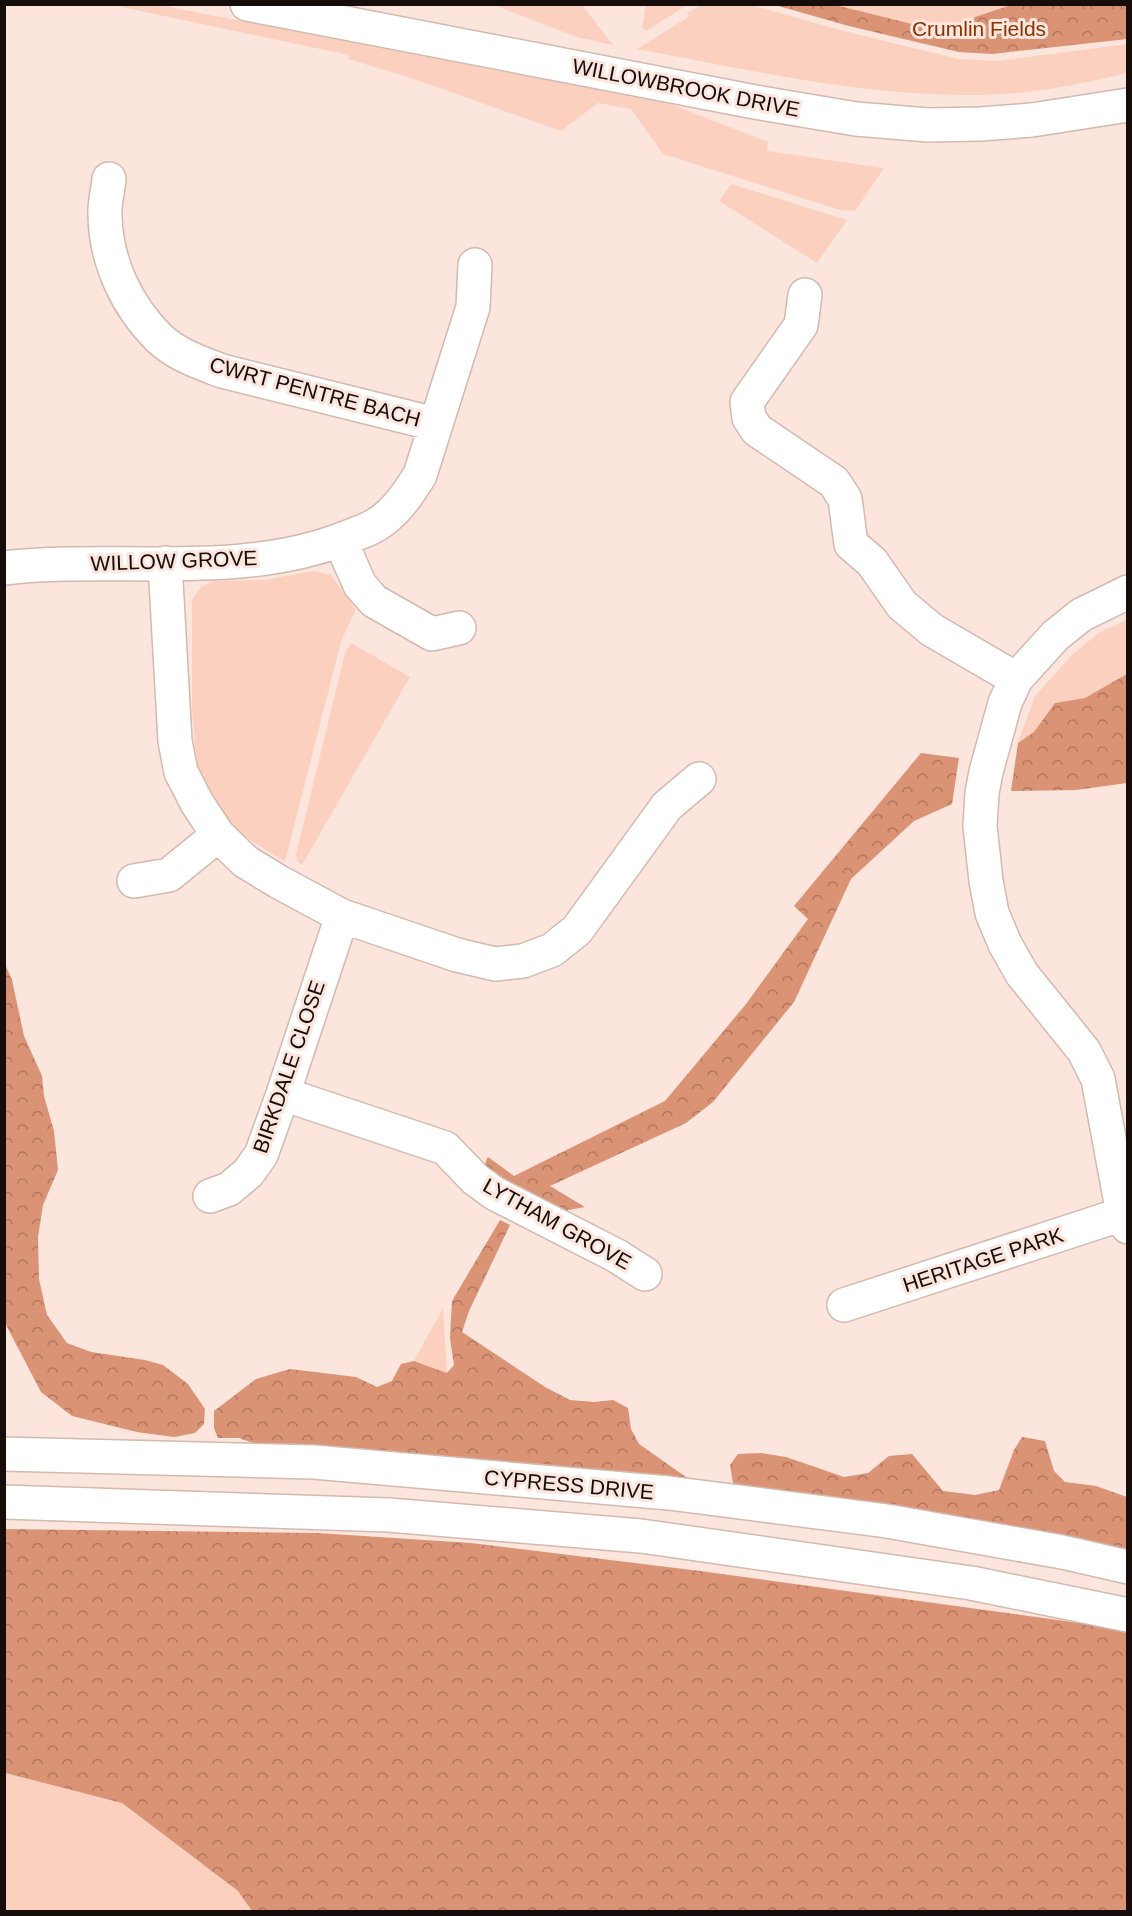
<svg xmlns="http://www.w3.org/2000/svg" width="1132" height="1916" font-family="Helvetica,sans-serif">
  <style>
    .green { fill: #fbd0be }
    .forest { fill: url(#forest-crowns) }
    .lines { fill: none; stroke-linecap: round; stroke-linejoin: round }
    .minor-casing { stroke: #d3b9ae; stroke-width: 36 }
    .minor { stroke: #fff; stroke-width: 33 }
    .labels { text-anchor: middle; stroke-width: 6; stroke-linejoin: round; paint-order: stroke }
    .park-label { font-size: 21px; fill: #883302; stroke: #fbe5dd }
    .street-label { font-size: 21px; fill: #160d0a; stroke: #fbe5dd }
  </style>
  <defs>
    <pattern id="forest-crowns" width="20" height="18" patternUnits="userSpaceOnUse" patternTransform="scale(1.5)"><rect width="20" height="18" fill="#db9375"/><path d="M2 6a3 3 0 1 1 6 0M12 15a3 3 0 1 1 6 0" fill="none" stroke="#b1765e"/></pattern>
  </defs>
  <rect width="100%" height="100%" fill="#fbe5dd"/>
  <path class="green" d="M703 4 751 5 840 30 958 59 998 61 1127 44V73C1078 85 1026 95 975 95 861 96 749 70 637 49L690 16 687 13Z
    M112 5H159L670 104 768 142 767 151 884 168 855 211 840 210 663 154 631 109 598 103 561 131 411 78 348 59 349 55Z
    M494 5H582L613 45 577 37Z
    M646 5V4L687 5 646 31 642 27Z
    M775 5H1127V39L992 54 959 52 849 26Z
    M731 184 847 220 817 263 719 201Z
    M314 571 331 575 356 610 341 641 285 862 241 834 219 809 197 769 192 709V600L201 587 213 581 264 580Z
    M1127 620V674L1085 698 1055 703 1034 733 1018 743 1035 696 1073 654 1100 632Z
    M351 643 410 677 302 865 298 862 296 855 345 653Z
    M443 1308 447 1373 414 1361Z
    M4 1773 122 1803 238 1891 252 1911H5Z"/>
  <path class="forest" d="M775 5H835L924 27 964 34 975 17 1011 5H1127V39L992 54 959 52 849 26Z
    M1127 674V783L1076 790 1011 791 1018 743 1034 732 1055 703 1085 698Z
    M921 753 959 758 952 804 914 821 851 879 794 1002 713 1102 686 1123 550 1186 585 1207 563 1211 511 1189 484 1166 488 1157 514 1176 665 1101 746 1004 808 919 794 906Z
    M5 964 12 980 24 1036 42 1076 44 1096 54 1131 58 1170 43 1205 38 1237 39 1279 47 1315 67 1343 91 1352 145 1360 163 1365 188 1384 205 1409 204 1424 195 1433 174 1437 137 1432 72 1416 41 1392 6 1325Z
    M500 1220 510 1225 469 1311 462 1332 545 1387 570 1400 594 1402 613 1400 628 1408 631 1429 639 1444 693 1482 253 1443 239 1438H218L214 1428V1411L256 1379 290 1369 356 1377 377 1387 392 1381 401 1364 414 1361 447 1373 454 1365 450 1338 452 1301Z
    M1022 1437 1045 1441 1054 1471 1065 1482 1096 1486 1127 1497V1559L785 1503 733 1483 730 1465 738 1454 761 1453 786 1457 844 1477 868 1473 889 1456 912 1454 943 1491 975 1495 999 1490 1014 1450Z
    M4 1529 317 1533 471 1543 700 1571 1094 1625 1127 1633V1911H252L238 1891 122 1803 5 1773Z"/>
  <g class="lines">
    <g class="minor-casing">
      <path id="minor" d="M247 4 755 102 856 119 928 125 981 124 1032 120 1128 105
        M109 179C108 191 104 204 105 216 106 262 127 307 160 339 177 355 201 363 222 371L435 424
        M805 295 801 325 747 402 749 418 757 430 834 482 845 499 851 544 872 562 902 605 932 630 1016 679
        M340 540 360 585 374 601 432 634 459 628
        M165 563 175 741 181 772 197 803 218 835 246 862 279 882 342 916 457 955 495 964 523 961 552 950 577 930 667 806 699 779
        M4 568C116 555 240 580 345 538 361 532 377 527 389 515 402 504 411 489 420 475L473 307 475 265
        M1128 592 1081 615 1055 636 1016 679 1005 703 986 772 982 793 980 826 986 881 992 913 1005 944 1022 974 1084 1051 1098 1079 1123 1214 1128 1227
        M134 881 169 875 218 835
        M283 1094 445 1148 475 1179 494 1193 617 1256 645 1274
        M210 1196 229 1189 248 1173 261 1155 283 1094 342 916
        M844 1305 1123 1214
        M4 1454 314 1462 669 1493 887 1521 1062 1552 1128 1567
        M4 1502 389 1515 641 1536 971 1583 1128 1615"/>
    </g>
    <use href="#minor" class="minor"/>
  </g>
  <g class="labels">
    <g class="park-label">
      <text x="979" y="36">Crumlin Fields</text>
    </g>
    <g class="street-label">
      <text transform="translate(686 88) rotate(11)" y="7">WILLOWBROOK DRIVE</text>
      <text transform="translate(315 392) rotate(15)" y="7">CWRT PENTRE BACH</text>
      <text transform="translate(174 561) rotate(-2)" y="7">WILLOW GROVE</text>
      <text transform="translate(289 1067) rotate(-71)" y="7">BIRKDALE CLOSE</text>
      <text transform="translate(557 1224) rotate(29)" y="7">LYTHAM GROVE</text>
      <text transform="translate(983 1260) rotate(-18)" y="7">HERITAGE PARK</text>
      <text transform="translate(569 1485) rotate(5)" y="7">CYPRESS DRIVE</text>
    </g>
  </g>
  <rect width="1132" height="1916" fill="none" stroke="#160d0a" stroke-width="12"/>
</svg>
